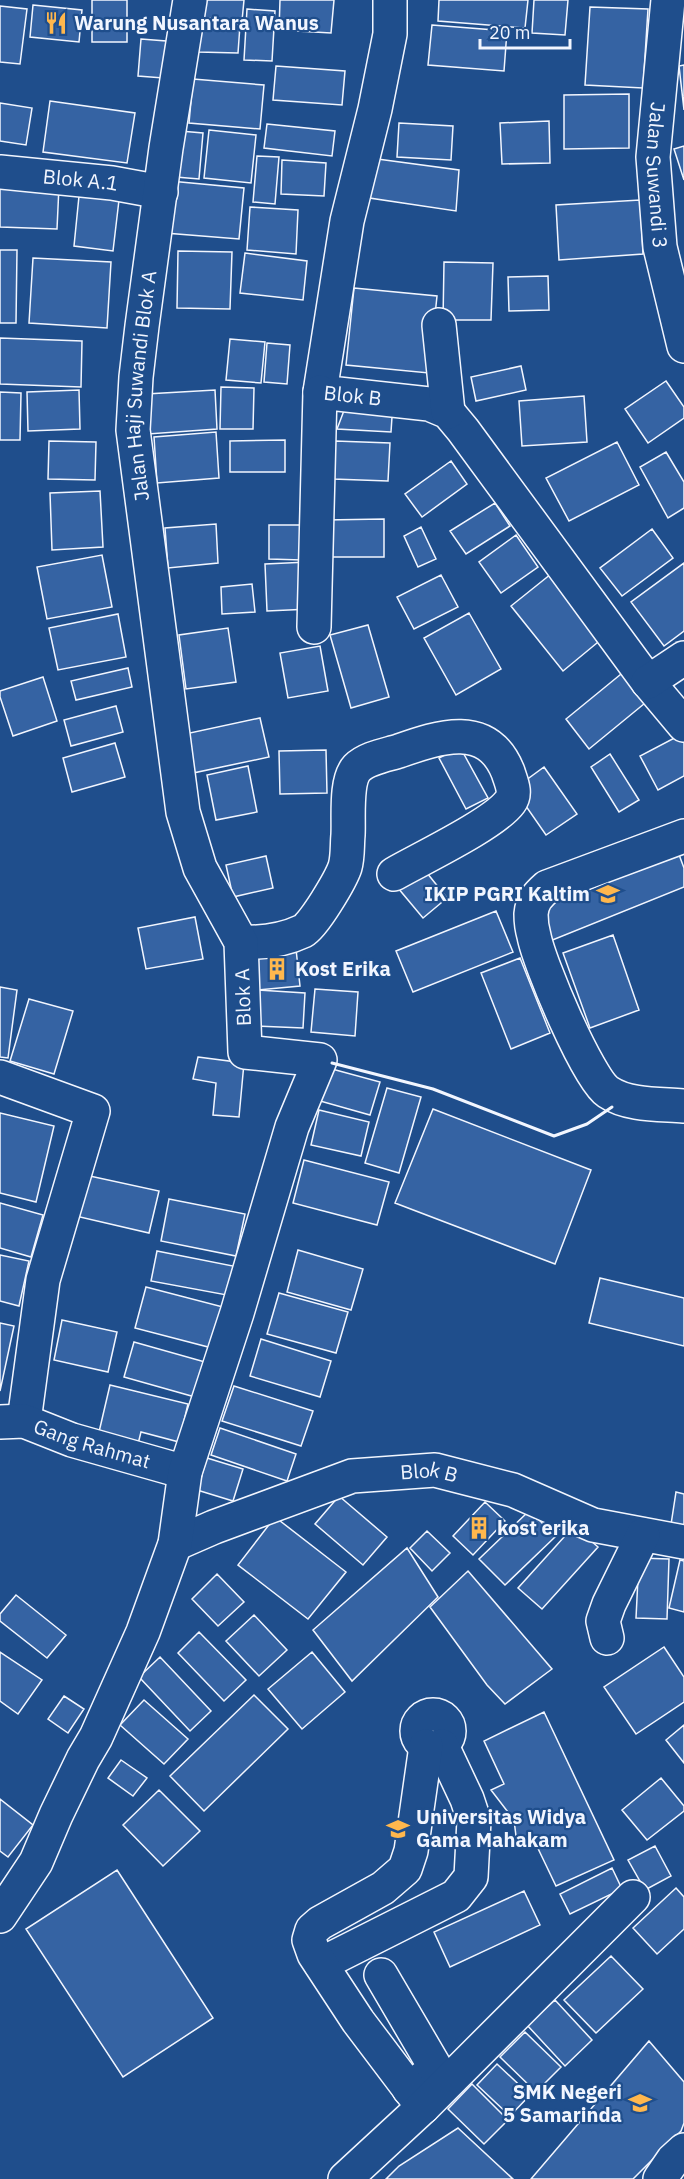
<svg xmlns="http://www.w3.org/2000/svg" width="684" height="2179" font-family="'IBM Plex Sans',sans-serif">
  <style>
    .building { fill: #3563a3; stroke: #f2f6ff; stroke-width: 1.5 }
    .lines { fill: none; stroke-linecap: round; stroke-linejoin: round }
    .minor-casing { stroke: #f2f6ff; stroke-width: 36 }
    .minor { stroke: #1f4e8c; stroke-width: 33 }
    .wall { stroke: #f2f6ff; stroke-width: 3 }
    .labels { text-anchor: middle; stroke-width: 4.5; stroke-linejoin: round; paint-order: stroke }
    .poi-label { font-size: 20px; font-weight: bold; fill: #f2f6ff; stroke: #1f4e8c; text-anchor: start }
    .street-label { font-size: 20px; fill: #f2f6ff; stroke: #1f4e8c }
  </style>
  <rect width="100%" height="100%" fill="#1f4e8c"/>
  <path class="building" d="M92 0H127V42H92Z
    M199 0H244L242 21 197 17Z
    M280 0H334L331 33 279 30Z
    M439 0H528L525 28 438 21Z
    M534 0H568L565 35 532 33Z
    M33 5 82 10 79 42 30 37Z
    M0 6 27 9 20 64 0 62Z
    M590 7 648 9 643 88 585 85Z
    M247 9 275 11 272 61 244 60Z
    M200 24 240 25 238 53 198 52Z
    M432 25 507 31 504 71 428 65Z
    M141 39 166 41 163 78 138 76Z
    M684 65V110L679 66Z
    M276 66 345 71 342 105 273 100Z
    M193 79 264 85 260 129 189 123Z
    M629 94V148L564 149V95Z
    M50 101 135 113 127 163 43 152Z
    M0 103 32 108 26 145 0 141Z
    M549 121 550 163 502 164 500 123Z
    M399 123 453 126 451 160 397 157Z
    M267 124 335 131 332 156 264 148Z
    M209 130 256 135 251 183 204 178Z
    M180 131 203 133 199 179 176 177Z
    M684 146V180L674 149Z
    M257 156 279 157 275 204 253 202Z
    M370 158 459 170 456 211 363 197Z
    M282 160 326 163 324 196 281 194Z
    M170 181 244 188 239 239 165 233Z
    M0 184 59 186 57 229 0 227Z
    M79 196 119 200 113 251 74 246Z
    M640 200 643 254 559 260 556 205Z
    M250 207 298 210 296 254 247 250Z
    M0 250H17L16 323H0Z
    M178 251 232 252 230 309 177 308Z
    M245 253 307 261 303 300 240 293Z
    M33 258 111 262 107 328 29 323Z
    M444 262 493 263 491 320H443Z
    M548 276 549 310 509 311 508 277Z
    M354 288 437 296 429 373 346 365Z
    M0 338 82 341 81 387 0 384Z
    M230 339 265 342 261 383 226 380Z
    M267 343 290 345 287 384 264 382Z
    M521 366 526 390 476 401 471 377Z
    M666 381 684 407V418L648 443 625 409Z
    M221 387 254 388 253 429H220Z
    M79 390 80 429 28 431 27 392Z
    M215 390 217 429 148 434 146 394Z
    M0 392 21 393 20 440H0Z
    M584 396 587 442 522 446 519 401Z
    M348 400 393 402 391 432 337 429Z
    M216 432 219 478 157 483 154 437Z
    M285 440V472H230V441Z
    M49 441 96 442 95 480 48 479Z
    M335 441 390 443 388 481 333 479Z
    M617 442 639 485 569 521 546 478Z
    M666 452 684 482V508L668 518 640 467Z
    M451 461 467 484 422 517 405 494Z
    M100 491 103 547 52 550 50 493Z
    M495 503 510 526 466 554 450 531Z
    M384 519V557H325V520Z
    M216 524 218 563 168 568 165 528Z
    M269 525H302V560L269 559Z
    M421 527 436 559 418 567 404 536Z
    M652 529 673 558 622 596 600 568Z
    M516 535 538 567 501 593 479 562Z
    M102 555 112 607 47 619 37 567Z
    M308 562 310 609 267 611 265 564Z
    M684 563V631L664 646 631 602Z
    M551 574 603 638 563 671 511 606Z
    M441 575 458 607 414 629 397 597Z
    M252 584 255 612 222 614 221 587Z
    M469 613 501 669 456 695 424 638Z
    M118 614 126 657 58 670 49 628Z
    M368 625 389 697 351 708 330 635Z
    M228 628 236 682 186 689 179 635Z
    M320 646 328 691 288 698 280 653Z
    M128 668 132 687 76 700 71 681Z
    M626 670 650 699 589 749 566 719Z
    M43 677 57 721 13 736 0 697V691Z
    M116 706 123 732 71 746 64 720Z
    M260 718 269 757 193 773 185 734Z
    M682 734 684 737V776L658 790 640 756Z
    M115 743 125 777 72 792 63 758Z
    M460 747 488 798 466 809 439 758Z
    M326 750 327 793 280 794 279 751Z
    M610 754 639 800 619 812 591 767Z
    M248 766 257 812 216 820 207 775Z
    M544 767 577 814 546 835 514 789Z
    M678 852 684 868V887L550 941 538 908Z
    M266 856 273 888 233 897 226 865Z
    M423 868 447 898 423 918 398 888Z
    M496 911 513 952 413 992 396 951Z
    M195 917 203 959 146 969 138 928Z
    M613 935 639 1010 590 1028 563 953Z
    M296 949 300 986 258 990 254 953Z
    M520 958 550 1033 511 1049 481 973Z
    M0 987 17 990 8 1058 0 1057Z
    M315 989 358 992 355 1036 311 1032Z
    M258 990 305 993 303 1028 256 1026Z
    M29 999 73 1011 54 1074 10 1061Z
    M198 1057 244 1063 239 1117 213 1115 216 1083 193 1079Z
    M321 1066 380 1082 370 1115 313 1099Z
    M387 1088 421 1097 399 1173 365 1163Z
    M433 1109 591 1170 555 1264 395 1203Z
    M319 1110 369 1122 361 1156 311 1145Z
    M0 1113 54 1126 36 1202 0 1193Z
    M304 1160 389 1182 377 1225 293 1203Z
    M76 1173 159 1191 149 1233 67 1214Z
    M169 1199 245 1214 236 1256 161 1241Z
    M0 1203 43 1215 31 1257 0 1248Z
    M298 1250 363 1269 351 1310 287 1292Z
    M157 1251 238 1267 232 1296 151 1281Z
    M0 1255 29 1261 19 1306 0 1301Z
    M600 1278 684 1298V1346L589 1323Z
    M146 1287 223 1307 212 1348 135 1328Z
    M279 1293 348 1312 336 1353 267 1334Z
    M62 1320 117 1332 108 1372 54 1360Z
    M0 1323 14 1326 0 1391Z
    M261 1339 331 1361 320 1397 250 1376Z
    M134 1342 205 1362 195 1397 124 1377Z
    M110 1385 188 1404 179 1442 141 1432 138 1444 99 1432Z
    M234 1386 313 1411 301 1446 222 1421Z
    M220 1428 296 1454 287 1481 211 1455Z
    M207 1458 243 1469 233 1501 197 1490Z
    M676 1492 684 1494V1533L670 1531Z
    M339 1496 387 1537 363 1565 315 1524Z
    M485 1502 505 1521 473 1555 453 1536Z
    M530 1510 555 1537 505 1585 479 1559Z
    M275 1517 346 1572 308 1619 238 1565Z
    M574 1526 598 1547 542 1609 518 1588Z
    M427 1531 450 1553 432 1571 410 1548Z
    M407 1548 438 1597 352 1681 313 1630Z
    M639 1558 669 1559 667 1619 636 1618Z
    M680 1560 684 1561V1612L669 1608Z
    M468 1571 552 1669 505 1704 487 1685 430 1607Z
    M217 1574 244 1602 218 1626 192 1599Z
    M16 1595 66 1635 47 1658 0 1621V1614Z
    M254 1615 287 1650 259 1676 226 1641Z
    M199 1632 246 1680 224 1701 178 1653Z
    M664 1647 684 1677V1702L636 1734 604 1687Z
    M0 1652 42 1680 18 1714 0 1701Z
    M312 1652 345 1692 302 1729 268 1689Z
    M160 1657 211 1711 190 1731 139 1677Z
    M254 1695 288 1729 204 1811 170 1776Z
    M64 1696 84 1709 68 1733 48 1719Z
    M144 1700 188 1739 164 1764 120 1725Z
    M544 1712 614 1860 556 1886 532 1836 517 1844 514 1820 491 1790 504 1784 484 1741Z
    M684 1725V1763L666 1740Z
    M121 1760 147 1778 133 1796 108 1778Z
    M661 1778 684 1806V1811L647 1840 622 1810Z
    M159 1790 200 1831 163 1866 123 1825Z
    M0 1799 33 1825 8 1857 0 1851Z
    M655 1846 671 1876 645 1890 628 1860Z
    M612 1868 622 1889 570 1914 560 1894Z
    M117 1870 213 2018 123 2077 26 1929Z
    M676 1888 684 1897V1929L657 1954 633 1928Z
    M524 1891 540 1925 450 1967 434 1932Z
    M611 1956 643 1989 596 2033 564 2000Z
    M555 2000 592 2040 565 2066 527 2025Z
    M525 2032 561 2067 536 2092 500 2057Z
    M649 2041 684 2082V2123L681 2131 633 2179H531Z
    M497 2064 530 2095 510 2116 477 2085Z
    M472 2084 508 2120 484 2144 448 2109Z
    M458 2128 513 2179H386L399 2166Z"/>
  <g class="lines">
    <g class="minor-casing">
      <g id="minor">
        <path id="s1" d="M390 0V34L375 109 347 221 320 392 429 404 448 412 463 430 648 682 684 725"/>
        <path id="s2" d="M668 0 653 157 660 247 684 346"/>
        <path id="s3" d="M0 172 112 183 161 192"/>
        <path d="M439 325 448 412"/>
        <path d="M314 627 320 392"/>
        <path d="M648 682 684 658"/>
        <path d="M684 836 547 887C538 895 532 901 531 914 531 921 532 929 534 936 539 963 588 1079 608 1092 629 1106 660 1104 684 1106"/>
        <path d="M241 942C261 943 284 940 303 931 314 925 341 879 345 867 348 857 347 845 348 835 349 818 345 781 357 768 367 758 386 755 399 751 439 737 487 720 508 772 511 782 517 793 510 802 494 824 420 859 394 874"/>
        <path d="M0 1077 93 1111 43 1280 24 1421"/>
        <path id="s4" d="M0 1422 24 1421 72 1440 185 1472"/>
        <path id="s5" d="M175 1544 214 1527 352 1476 435 1470 513 1490 593 1525 684 1542"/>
        <path d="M607 1638 603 1621 609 1604 643 1535"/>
        <circle cx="433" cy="1731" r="16"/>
        <path id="s6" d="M0 1916 36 1862 56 1815 83 1759 96 1737 143 1632 175 1544 185 1472 237 1313 292 1127 320 1060 245 1052 241 942 200 868 183 812 133 430 136 377 142 326 166 148 190 0"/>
        <path d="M321 1964 456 1896 471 1877 474 1820 467 1799 442 1746"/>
        <path d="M381 1975 435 2067 434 2070 409 2089"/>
        <path d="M423 2107 358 2021 314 1954 309 1940 312 1930 320 1923 383 1888 405 1869 411 1851 426 1746"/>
        <path d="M345 2179 423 2107 633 1897"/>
        <path d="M660 2179 673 2160 684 2150"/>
      </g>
    </g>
    <use href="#minor" class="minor"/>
    <path class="wall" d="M332 1063 433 1089 554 1136 587 1124 612 1107"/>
  </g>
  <defs>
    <g id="restaurant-bare" transform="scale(1.8)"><path d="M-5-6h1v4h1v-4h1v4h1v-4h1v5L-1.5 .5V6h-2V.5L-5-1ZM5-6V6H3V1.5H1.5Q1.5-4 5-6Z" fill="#ffb74d" stroke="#1f4e8c" stroke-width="2.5" paint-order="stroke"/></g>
    <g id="university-bare" transform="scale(1.8)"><path d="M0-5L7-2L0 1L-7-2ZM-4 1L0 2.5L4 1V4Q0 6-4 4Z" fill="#ffb74d" stroke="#1f4e8c" stroke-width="2.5" paint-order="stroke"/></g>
    <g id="building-bare" transform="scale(1.8)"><path d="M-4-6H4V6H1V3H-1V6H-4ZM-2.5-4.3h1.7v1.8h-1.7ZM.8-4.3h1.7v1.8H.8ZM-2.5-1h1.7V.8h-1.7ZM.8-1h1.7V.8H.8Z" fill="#ffb74d" stroke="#1f4e8c" stroke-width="2.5" paint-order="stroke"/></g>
    <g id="school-bare" transform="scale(1.8)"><path d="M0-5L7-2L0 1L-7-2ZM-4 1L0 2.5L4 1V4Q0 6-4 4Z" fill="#ffb74d" stroke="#1f4e8c" stroke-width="2.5" paint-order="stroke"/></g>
  </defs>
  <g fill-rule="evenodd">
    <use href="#restaurant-bare" x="56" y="23"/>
    <use href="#university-bare" x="608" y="894"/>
    <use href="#building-bare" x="277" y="969"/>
    <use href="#building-bare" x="479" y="1528"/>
    <use href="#university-bare" x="398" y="1829"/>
    <use href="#school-bare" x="640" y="2103"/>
  </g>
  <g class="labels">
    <g class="poi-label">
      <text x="74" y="30">Warung Nusantara Wanus</text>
      <text x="590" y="901" text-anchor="end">IKIP PGRI Kaltim</text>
      <text x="295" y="976">Kost Erika</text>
      <text x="497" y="1535">kost erika</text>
      <text x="416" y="1824">Universitas Widya<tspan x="416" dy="23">Gama Mahakam</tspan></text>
      <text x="622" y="2099" text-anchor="end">SMK Negeri<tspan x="622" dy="23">5 Samarinda</tspan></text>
    </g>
    <g class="street-label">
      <text dy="7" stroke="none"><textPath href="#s2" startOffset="176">Jalan Suwandi 3</textPath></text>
      <text dy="7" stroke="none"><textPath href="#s3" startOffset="81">Blok A.1</textPath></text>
      <text dy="7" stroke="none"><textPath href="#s6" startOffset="1677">Jalan Haji Suwandi Blok A</textPath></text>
      <text dy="7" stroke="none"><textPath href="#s1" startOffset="432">Blok B</textPath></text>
      <text transform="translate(243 997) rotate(-92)" y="7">Blok A</text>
      <text dy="7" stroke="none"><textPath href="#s4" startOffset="96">Gang Rahmat</textPath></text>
      <text dy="7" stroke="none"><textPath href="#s5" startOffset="267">Blok B</textPath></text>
    </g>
  </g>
  <path d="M480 39v9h90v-9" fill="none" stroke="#f2f6ff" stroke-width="3"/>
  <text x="489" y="39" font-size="18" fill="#f2f6ff" stroke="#1f4e8c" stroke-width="4.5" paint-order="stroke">20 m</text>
</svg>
